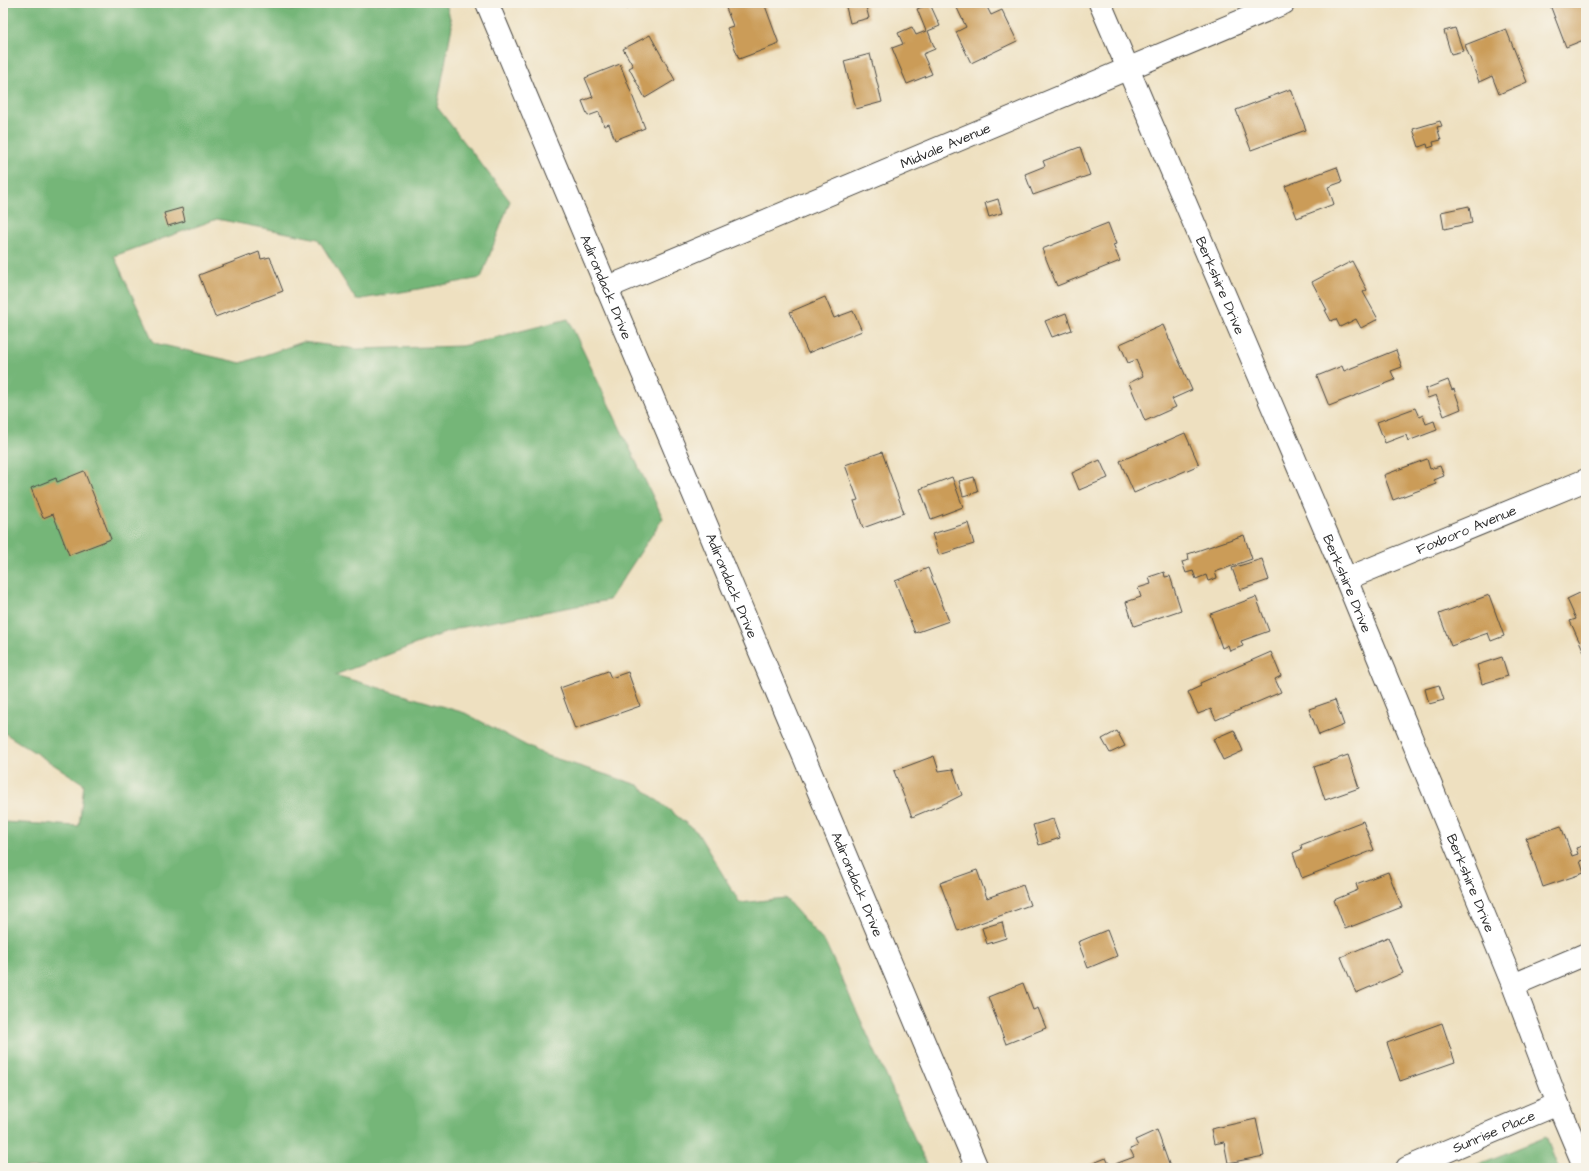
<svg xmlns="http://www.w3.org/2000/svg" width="1589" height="1171" font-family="'Architects Daughter',sans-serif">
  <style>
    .forest { fill: #74b678; stroke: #507052 }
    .building { fill: #cb9c59 }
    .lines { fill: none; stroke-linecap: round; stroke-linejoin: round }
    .street-casing { stroke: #484641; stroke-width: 24 }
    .street { stroke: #fff; stroke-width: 22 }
    .labels { text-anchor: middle; stroke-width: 4; stroke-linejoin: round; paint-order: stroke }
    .street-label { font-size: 14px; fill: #2b2b2b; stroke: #f7f3e8 }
  </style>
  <rect width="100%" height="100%" fill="#f7f3e8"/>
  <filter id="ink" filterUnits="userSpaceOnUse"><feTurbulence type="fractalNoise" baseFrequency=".025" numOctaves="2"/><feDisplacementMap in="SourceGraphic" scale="8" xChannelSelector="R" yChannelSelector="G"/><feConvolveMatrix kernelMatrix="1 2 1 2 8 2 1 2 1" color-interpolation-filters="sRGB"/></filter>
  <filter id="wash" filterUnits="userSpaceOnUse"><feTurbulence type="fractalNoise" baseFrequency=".012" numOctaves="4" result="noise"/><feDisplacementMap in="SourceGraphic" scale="16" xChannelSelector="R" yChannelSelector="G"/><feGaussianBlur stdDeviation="0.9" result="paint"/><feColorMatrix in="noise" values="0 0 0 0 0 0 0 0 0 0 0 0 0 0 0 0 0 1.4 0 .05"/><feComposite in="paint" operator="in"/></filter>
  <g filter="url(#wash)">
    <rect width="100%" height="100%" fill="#eee0c0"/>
    <path class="forest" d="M3 3H243L244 4 294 10 308 3H446L452 26 437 107 510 201 481 278 356 300 318 239 217 219 114 256 154 343 241 363 303 342 357 349 462 346 568 319 663 518 609 600 458 628 335 675 465 713 542 754 638 785 697 832 740 903 785 898 826 944 928 1168H3V822L79 826 84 784 3 732Z
      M1546 1137 1558 1168H1469Z"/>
    <g id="blocks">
      <path class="building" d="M624 3H639L626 9Z
        M740 3H764L779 44 739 59 727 28 733 26 726 8Z
        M845 3H865L869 18 850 23Z
        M966 3H985L991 15 1002 10 1017 41 971 63 956 32 966 27 957 8Z
        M1555 3H1586V39L1566 47 1550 5Z
        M930 4 940 26 928 31 935 49 923 54 932 74 907 84 892 48 903 44 898 33 912 27 916 35 926 31 917 9Z
        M1455 28 1463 51 1451 54 1444 31Z
        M1506 29 1527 82 1499 94 1492 76 1479 82 1465 45Z
        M650 35 675 80 645 98 629 68 633 66 623 49Z
        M870 54 882 102 856 109 844 61Z
        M620 64 645 128 615 140 609 124 604 126 599 112 588 116 582 101 593 97 585 78Z
        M1291 89 1306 130 1251 150 1236 110Z
        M1440 121 1442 126 1437 127 1441 140 1433 142 1434 146 1428 148 1427 144 1419 147 1413 129Z
        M1080 147 1090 175 1033 195 1025 174 1045 166 1043 161Z
        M1337 167 1342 182 1328 187 1334 204 1297 218 1285 186Z
        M998 199 1002 213 989 217 985 203Z
        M1469 206 1472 223 1444 229 1441 212Z
        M182 208 185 221 168 226 164 213Z
        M1108 223 1116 244 1113 245 1120 261 1057 286 1042 249Z
        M259 252 261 259 270 257 283 291 215 317 199 275Z
        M1352 261 1367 290 1363 292 1378 319 1361 328 1356 319 1340 327 1336 319 1331 321 1325 310H1327L1312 282Z
        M825 297 834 318 853 311 862 331 808 353 790 312Z
        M1066 313 1072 330 1052 337 1045 321Z
        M1163 325 1192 390 1172 399 1176 407 1145 421 1129 383 1143 376 1136 360 1128 363 1120 344Z
        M1396 350 1402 367 1391 371 1395 380 1329 406 1317 376 1342 366 1344 371Z
        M1448 380 1452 390 1454 389 1461 409 1444 416 1436 395 1428 398 1425 389Z
        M1415 408 1419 417 1423 415 1426 424 1434 421 1437 430 1408 441 1406 435 1385 443 1377 422Z
        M1185 433 1199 465 1134 493 1120 461Z
        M882 452 904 513 863 528 854 501 858 500 845 465Z
        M1427 459 1430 469 1440 466 1444 476 1434 480 1436 484 1393 500 1384 475Z
        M1100 460 1108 478 1079 490 1072 473Z
        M84 471 111 539 69 555 53 514 43 518 31 488 56 478 57 482Z
        M952 477 963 507 931 519 920 489Z
        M974 477 978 492 963 496 959 481Z
        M968 523 974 544 939 555 932 534Z
        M1244 535 1252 559 1215 572 1217 578 1208 581 1206 575 1196 579 1193 571 1186 573 1182 562 1189 560 1188 554Z
        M1262 559 1269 580 1240 590 1232 568Z
        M928 568 949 621 915 633 895 581Z
        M1164 572 1165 577 1170 576 1181 610 1134 626 1126 602 1141 597 1138 588 1151 584 1149 577Z
        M1586 590V656L1570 621 1576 619 1567 599Z
        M1489 595 1504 636 1491 641 1488 633 1451 646 1439 614Z
        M1256 597 1269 631 1241 641 1243 646 1230 651 1228 645 1222 648 1210 614Z
        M1271 652 1281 676 1275 679 1281 692 1216 720 1211 709 1198 714 1188 692 1201 686 1200 683Z
        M1502 657 1508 676 1482 684 1477 665Z
        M608 671 611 678 628 672 640 706 575 729 560 688Z
        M1439 685 1444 700 1429 704 1425 689Z
        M1335 700 1344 725 1319 735 1309 709Z
        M1234 730 1243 751 1223 760 1213 739Z
        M1117 731 1125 746 1110 753 1102 739Z
        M1348 755 1359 788 1325 800 1314 767Z
        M934 756 939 771 953 769 962 795 948 802 912 817 894 771Z
        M1053 819 1060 838 1039 845 1033 825Z
        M1363 821 1374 850 1302 878 1293 853 1302 849 1301 845Z
        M1561 826 1572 856 1578 854 1576 848 1586 845V859L1580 861 1584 873 1543 887 1526 838Z
        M977 870 987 898 1023 885 1030 905 958 931 940 883Z
        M1388 872 1402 907 1345 929 1334 900 1358 890 1356 884Z
        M1002 922 1006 938 987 944 982 928Z
        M1107 930 1117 956 1088 968 1078 942Z
        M1388 937 1403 973 1356 993 1341 957Z
        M1023 983 1033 1010 1038 1008 1046 1028 1006 1044 988 997Z
        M1442 1023 1455 1062 1400 1081 1387 1043Z
        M1256 1119 1264 1156 1228 1163 1224 1142 1214 1144 1211 1129Z
        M1157 1130 1170 1167 1166 1168H1081L1106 1158 1110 1166 1134 1157 1130 1149 1138 1146 1135 1140Z"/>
    </g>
  </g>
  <g filter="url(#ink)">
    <use href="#blocks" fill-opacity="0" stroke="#484641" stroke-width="1"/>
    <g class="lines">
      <g class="street-casing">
        <g id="street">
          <path id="s1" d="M487 3 977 1168"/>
          <path id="s2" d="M1100 3 1346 579 1513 985 1558 1104 1585 1168"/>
          <path id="s3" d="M606 288 1284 3"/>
          <path id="s4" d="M1346 579 1586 480"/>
          <path d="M1513 985 1586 954"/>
          <path id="s5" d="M1407 1168 1558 1104"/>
        </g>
      </g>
      <use href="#street" class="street"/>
    </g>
  </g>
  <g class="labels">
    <g class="street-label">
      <text dy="5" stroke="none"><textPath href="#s3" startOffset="368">Midvale Avenue</textPath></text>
      <text dy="5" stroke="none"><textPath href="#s2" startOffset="307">Berkshire Drive</textPath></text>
      <text dy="5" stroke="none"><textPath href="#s1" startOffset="308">Adirondack Drive</textPath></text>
      <text dy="5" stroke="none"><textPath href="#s4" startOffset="130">Foxboro Avenue</textPath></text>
      <text dy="5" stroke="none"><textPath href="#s2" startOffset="631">Berkshire Drive</textPath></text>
      <text dy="5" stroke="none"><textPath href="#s1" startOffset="632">Adirondack Drive</textPath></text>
      <text dy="5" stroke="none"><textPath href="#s2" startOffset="955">Berkshire Drive</textPath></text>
      <text dy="5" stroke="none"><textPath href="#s1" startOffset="956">Adirondack Drive</textPath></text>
      <text dy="5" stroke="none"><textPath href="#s5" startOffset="94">Sunrise Place</textPath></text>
    </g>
  </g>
  <rect width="1589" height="1171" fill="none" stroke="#f7f3e8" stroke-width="16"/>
</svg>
